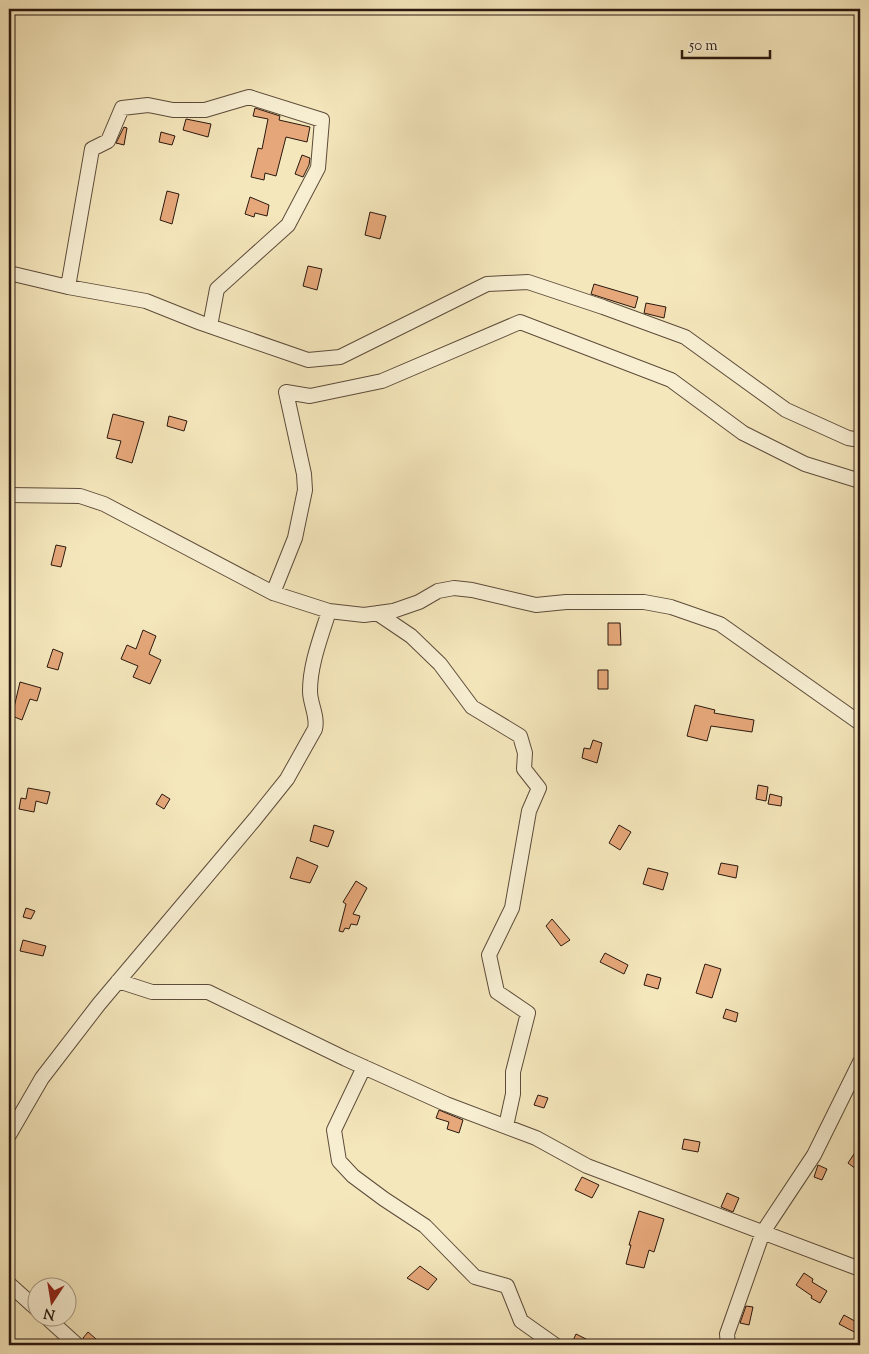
<svg xmlns="http://www.w3.org/2000/svg" width="869" height="1354" font-family="'Sorts Mill Goudy',serif">
  <style>
    .building { fill: #e6a87a; stroke: #2a180f }
    .lines { fill: none; stroke-linecap: round; stroke-linejoin: round }
    .minor-casing { stroke: #5d4c3a; stroke-width: 16 }
    .minor { stroke: #f8efd3; stroke-width: 14 }
  </style>
  <rect width="100%" height="100%" fill="#f5e7bc"/>
  <filter id="stains"><feTurbulence type="fractalNoise" baseFrequency=".004" numOctaves="4"/><feColorMatrix values="0 0 0 0 .2 0 0 0 0 .09 0 0 0 0 .02 0 0 0 .5 -.17"/></filter>
  <radialGradient id="worn" r=".72"><stop offset=".6" stop-color="#630" stop-opacity="0"/><stop offset="1" stop-color="#630" stop-opacity=".3"/></radialGradient>
  <path class="building" d="M255 108 280 116 279 120 310 127 307 142 286 137 276 176 265 173 264 180 251 177 258 148 262 149 268 119 253 116Z
    M186 119 211 124 208 137 183 130Z
    M124 127 127 128 124 145 116 143Z
    M161 132 175 136 172 145 159 142Z
    M302 155 310 158 309 165 303 177 295 174Z
    M167 191 179 194 172 224 160 220Z
    M250 197 269 205 267 216 255 213 254 217 245 214Z
    M370 212 386 216 380 239 365 235Z
    M308 266 322 269 317 290 303 286Z
    M594 284 638 297 635 308 591 294Z
    M646 303 666 307 664 318 644 313Z
    M113 414 144 422 132 463 116 458 121 441 107 438Z
    M169 416 187 421 184 431 167 426Z
    M56 545 66 547 61 567 51 565Z
    M608 623H620L621 645H608Z
    M143 630 156 636 149 654 161 660 150 684 133 677 138 666 121 659 127 645 136 649Z
    M53 649 63 653 58 670 47 667Z
    M598 670H608V689H598Z
    M20 682 41 688 37 701 30 699 22 720 12 716Z
    M695 705 715 710 714 713 754 720 752 732 711 726 707 741 687 736Z
    M593 740 602 743 597 763 582 758 584 748 590 749Z
    M758 785 768 787 766 801 756 799Z
    M28 788 50 792 47 804 36 801 34 812 19 809 21 798 26 799Z
    M162 794 170 799 164 809 156 804Z
    M770 794 782 797 781 806 768 804Z
    M314 825 334 831 328 847 310 841Z
    M619 825 631 832 620 850 609 843Z
    M297 857 318 866 310 883 290 878Z
    M721 863 738 866 736 878 718 874Z
    M648 868 668 873 663 890 643 884Z
    M356 881 367 888 353 914 360 916 357 925 351 924 349 929 345 928 343 932 339 931 346 904 343 902Z
    M26 908 35 911 31 919 23 917Z
    M552 919 570 940 561 946 546 926Z
    M23 940 46 946 43 956 20 951Z
    M605 953 628 965 624 974 600 962Z
    M705 964 721 969 712 998 696 993Z
    M647 974 661 978 658 989 644 985Z
    M726 1009 738 1013 736 1022 723 1018Z
    M538 1095 548 1098 544 1108 534 1105Z
    M439 1110 463 1120 459 1133 447 1129 449 1122 436 1118Z
    M684 1139 700 1142 698 1152 682 1149Z
    M860 1145V1172L848 1163Z
    M818 1165 827 1169 822 1180 814 1177Z
    M582 1177 599 1185 592 1198 575 1190Z
    M727 1193 739 1198 733 1212 721 1207Z
    M639 1211 664 1219 654 1252 649 1250 644 1268 626 1264 631 1245H629Z
    M420 1266 437 1279 428 1290 407 1278Z
    M804 1273 813 1279 812 1282 827 1291 820 1303 811 1298 812 1296 796 1285Z
    M746 1306 753 1307 749 1325 740 1323Z
    M844 1315 860 1324V1335L839 1324Z
    M88 1332 103 1345H86L83 1338Z
    M576 1334 598 1345H571Z"/>
  <g class="lines">
    <g class="minor-casing">
      <path id="minor" d="M9 273 68 287 146 301 201 323 308 360 340 357 487 284 528 282 603 307 685 337 786 410 848 438 860 440
        M68 287 92 149 108 141 122 108 148 105 173 110H205L249 97 322 120 318 168 288 225 217 289 210 326
        M9 495 80 496 104 504 273 593 329 611
        M273 593 295 538 305 490 304 474 286 392 310 396 382 381 520 322 671 380 743 433 805 464 860 481
        M377 613 411 636 440 664 472 707 520 736 525 753 524 769 539 788 529 811 512 908 489 955 497 992 528 1013 513 1072V1094L506 1126
        M118 981 152 992H208L346 1059 446 1104 536 1138 587 1166 860 1269
        M364 1067 334 1130 339 1161 353 1176 384 1199 425 1226 475 1277 507 1286 521 1321 555 1345
        M9 1135 42 1078 99 1004 255 819 287 779 315 729C318 716 310 704 310 691 310 664 321 637 329 611L364 615 393 611 419 602 438 591 454 588 472 590 536 605 566 602H644L671 607 720 624 860 723
        M9 1284 38 1310
        M45 1316 77 1345
        M728 1345 727 1334 763 1232 814 1155 860 1062"/>
    </g>
    <use href="#minor" class="minor"/>
  </g>
  <rect width="869" height="1354" fill="none" stroke="#f5e7bc" stroke-width="30"/>
  <rect x="10" y="10" width="849" height="1334" fill="none" stroke="#2a180f" stroke-width="2.5"/>
  <rect x="15" y="15" width="839" height="1324" fill="none" stroke="#2a180f"/>
  <g transform="translate(52 1302) rotate(192)"><circle r="24" fill="#f8efd3" stroke="#a69985"/>
  <path d="M0-4L9 19L0 12L-9 19Z" fill="#8f2418"/>
  <text y="-8" font-size="14" font-weight="bold" text-anchor="middle" fill="#2a180f">N</text>
  </g>
  <path d="M682 50v8h88v-8" fill="none" stroke="#2a180f" stroke-width="2.5"/>
  <text x="689" y="50" font-size="15" fill="#2a180f" stroke="#f8efd3" stroke-width="4" paint-order="stroke">50 m</text>
  <rect width="100%" height="100%" filter="url(#stains)"/>
  <rect width="100%" height="100%" fill="url(#worn)"/>
</svg>
